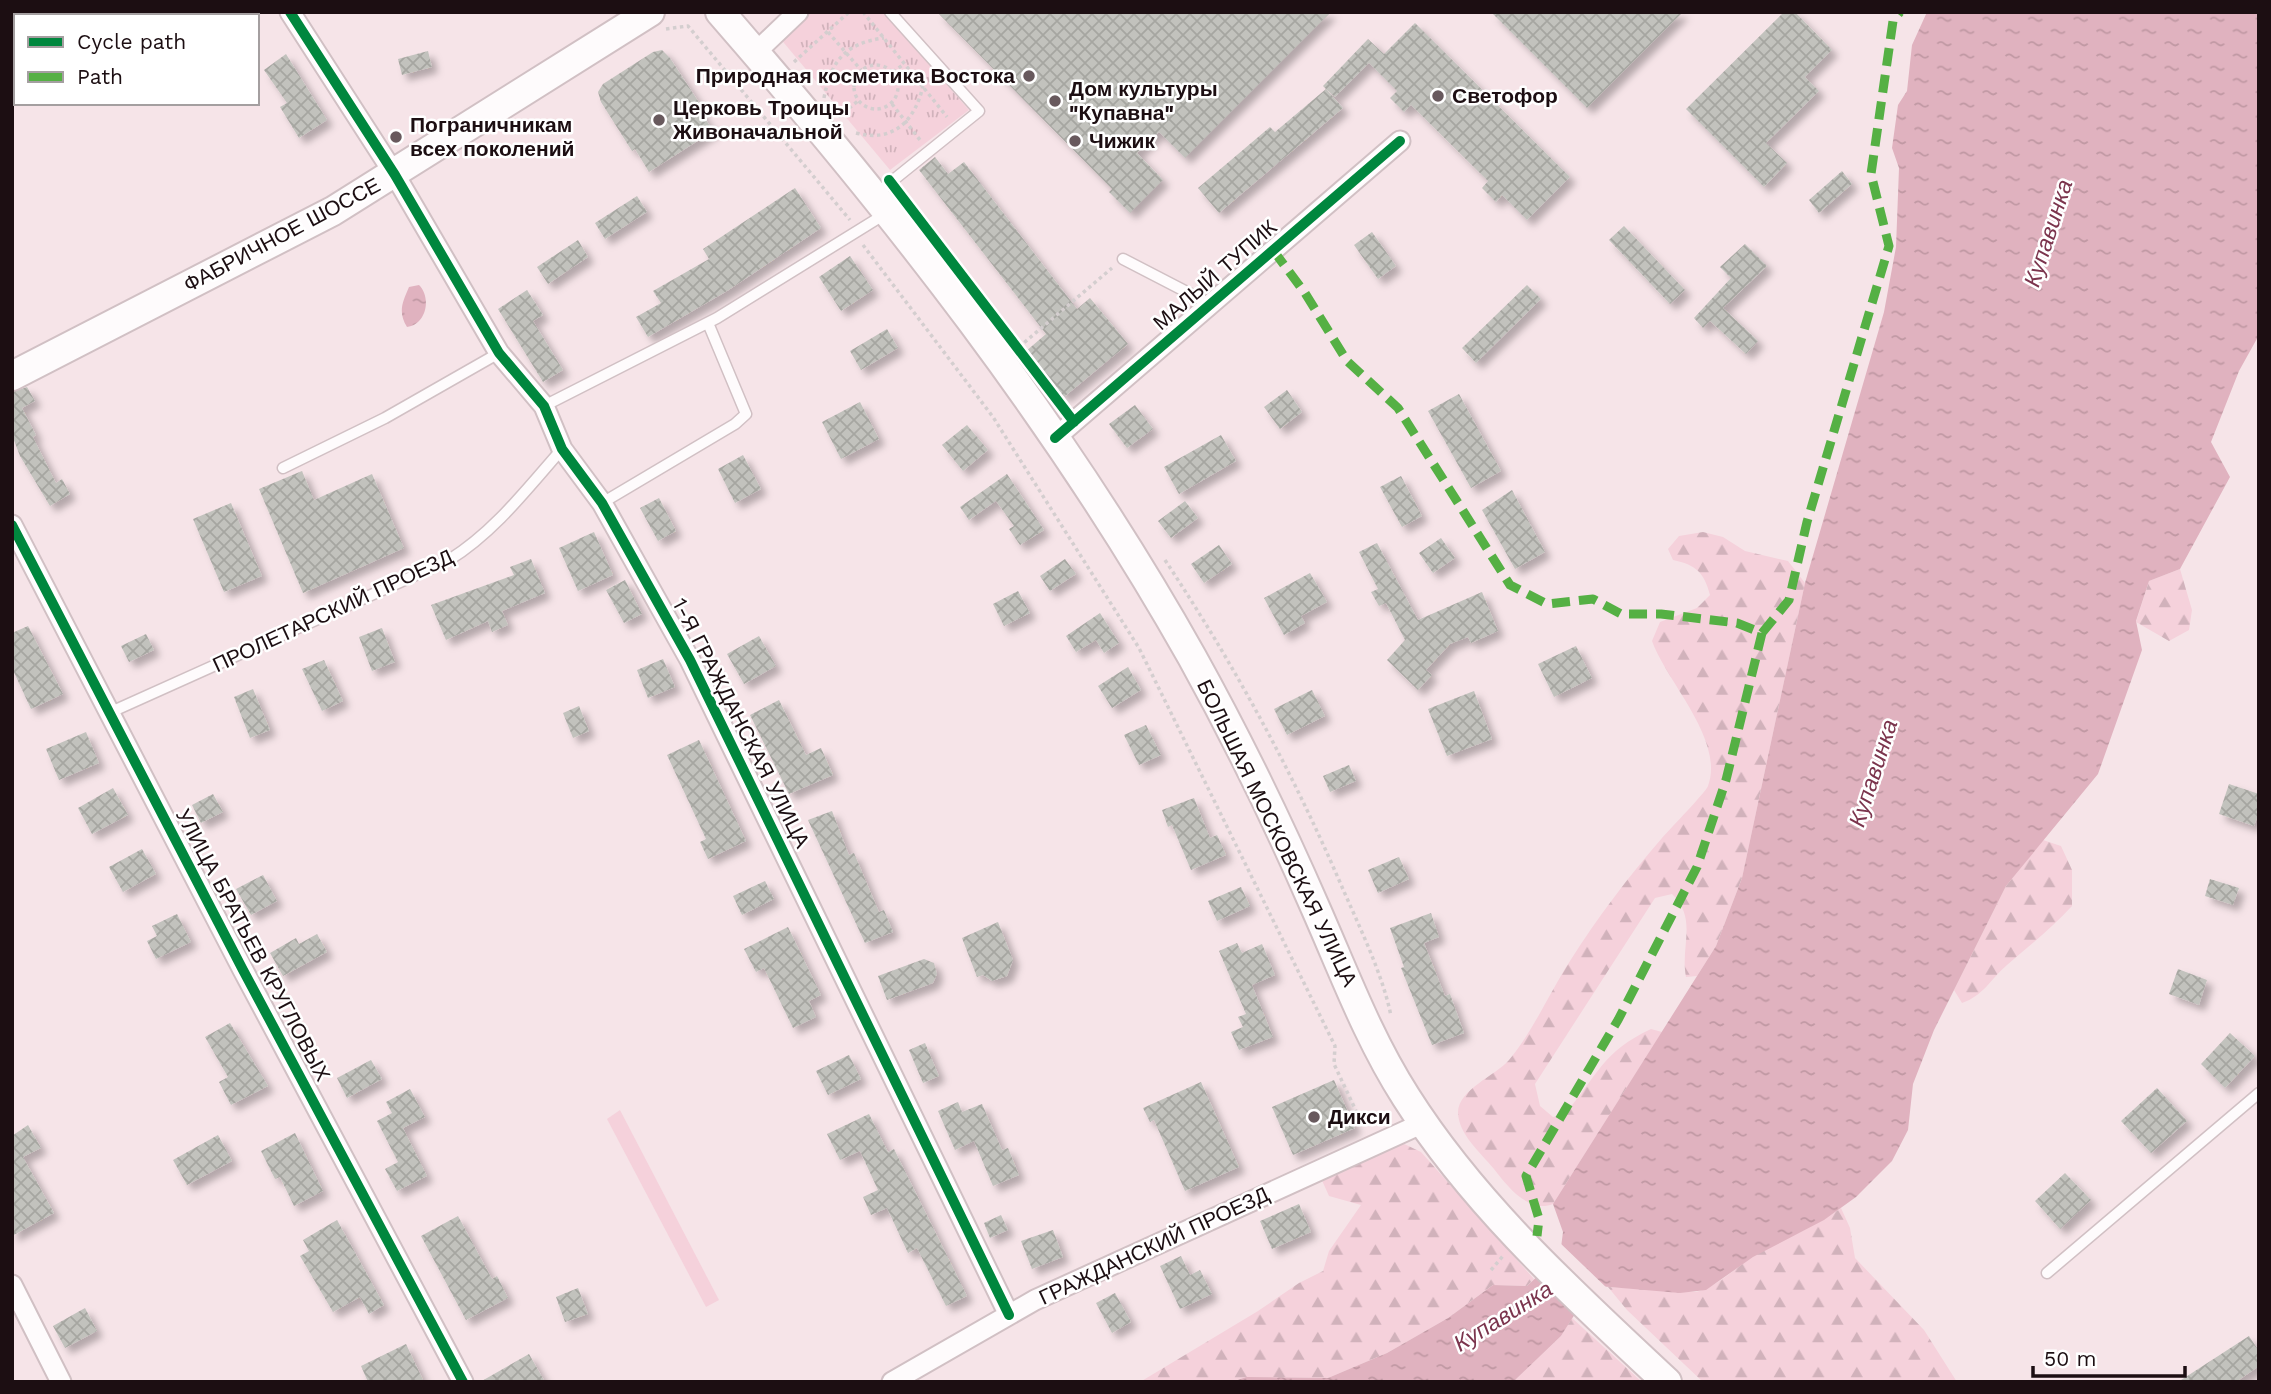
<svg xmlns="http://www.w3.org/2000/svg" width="2271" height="1394" font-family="'Work Sans',sans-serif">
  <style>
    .grass { fill: #f5d1db }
    .forest { fill: url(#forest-firs) }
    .park { fill: url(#park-tufts) }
    .water { fill: url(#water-ripples) }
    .pier { fill: #f6e4e8 }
    .building { fill: url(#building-cross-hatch); filter: url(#shadow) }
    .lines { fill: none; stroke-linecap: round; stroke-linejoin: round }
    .lane-casing { stroke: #d1c0c4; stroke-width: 13 }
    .street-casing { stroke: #d1c0c4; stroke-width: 23 }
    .secondary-casing { stroke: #d1c0c4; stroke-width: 32 }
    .path { stroke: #d4cecf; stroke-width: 3.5; stroke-dasharray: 3.5 3.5; stroke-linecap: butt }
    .lane { stroke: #fefbfc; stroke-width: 10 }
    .street { stroke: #fefbfc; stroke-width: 19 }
    .secondary { stroke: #fefbfc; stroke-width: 28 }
    .quiet { stroke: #55b044; stroke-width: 9; stroke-dasharray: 18 9; stroke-linecap: butt }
    .cycleway-casing { stroke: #fff; stroke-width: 15 }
    .cycleway { stroke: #00873e; stroke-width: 10 }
    .poi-dot { fill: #68595d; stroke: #fff; stroke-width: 2.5 }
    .labels { text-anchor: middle; stroke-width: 5; stroke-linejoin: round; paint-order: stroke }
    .poi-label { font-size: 21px; font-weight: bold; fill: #1c0e12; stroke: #fff; text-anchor: start }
    .street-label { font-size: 21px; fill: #1c0e12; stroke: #fff }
    .water-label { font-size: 23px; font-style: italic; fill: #7b344d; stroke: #fff }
  </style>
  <defs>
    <pattern id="forest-firs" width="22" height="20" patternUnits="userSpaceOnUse" patternTransform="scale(1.75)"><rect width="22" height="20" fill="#f5d1db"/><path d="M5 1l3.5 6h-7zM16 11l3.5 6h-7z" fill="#d1b2bb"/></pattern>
    <pattern id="park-tufts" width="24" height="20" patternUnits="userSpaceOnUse" patternTransform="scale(1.75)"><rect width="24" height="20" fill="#f5d1db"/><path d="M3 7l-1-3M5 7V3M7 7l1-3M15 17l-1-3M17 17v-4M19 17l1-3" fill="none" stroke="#d1b2bb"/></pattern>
    <pattern id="water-ripples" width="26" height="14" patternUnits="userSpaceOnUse" patternTransform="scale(1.75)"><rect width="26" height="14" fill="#e0b2bf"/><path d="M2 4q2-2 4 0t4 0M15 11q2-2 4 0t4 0" fill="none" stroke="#c098a3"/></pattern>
    <pattern id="building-cross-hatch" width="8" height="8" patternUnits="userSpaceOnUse" patternTransform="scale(1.75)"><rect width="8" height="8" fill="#c2c2bd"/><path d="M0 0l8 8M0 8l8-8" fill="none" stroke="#a6a6a1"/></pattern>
    <filter id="shadow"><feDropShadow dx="6" dy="6" stdDeviation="3.5" flood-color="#0004"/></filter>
  </defs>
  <rect width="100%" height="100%" fill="#f6e4e8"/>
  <path class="grass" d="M620 1110 719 1300 706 1307 607 1119Z"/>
  <path class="forest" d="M1703 532 1723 537 1745 551 1788 561 1805 583 1742 878 1716 946 1697 976 1686 977C1680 946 1698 919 1672 894L1655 898 1535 1084 1540 1106 1553 1117 1565 1114C1598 1075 1602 1052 1651 1029L1662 1032 1553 1204C1529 1214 1507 1186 1494 1169 1481 1153 1458 1134 1458 1112 1459 1089 1495 1076 1509 1060 1532 1033 1550 992 1570 961 1597 918 1629 876 1662 838 1670 829 1705 793 1708 786 1725 740 1666 681 1652 641L1660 622 1697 608 1710 595C1704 572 1696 565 1673 560L1668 549 1679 536Z
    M2180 569 2192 610 2189 630 2169 641 2136 622 2149 581Z
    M2043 840 2061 846 2072 870V906C2052 928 2030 945 2007 965 1991 979 1983 996 1962 1003L1954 990 2006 886Z
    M1398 1141 1421 1152 1534 1279 1527 1286 1493 1285 1448 1318 1387 1353 1328 1378 1246 1377 1232 1382H1140L1258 1311 1299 1283 1323 1271 1329 1251 1361 1205 1329 1196 1320 1176Z
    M1841 1208 1850 1228 1855 1258 1924 1330 1957 1382H1703L1627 1310 1608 1287 1696 1292C1716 1287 1733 1270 1751 1258 1780 1240 1812 1229 1841 1208Z
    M1572 1318 1642 1382H1513L1561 1336Z"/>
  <path class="park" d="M805 12H883L969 110 890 170 779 37Z"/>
  <path class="water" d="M1927 12H2259V335L2239 371 2211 442 2230 477 2180 569 2149 581 2136 621 2142 650 2098 774 2006 886 1934 1030 1913 1084 1908 1130 1892 1161 1856 1197 1824 1220 1753 1257 1706 1290 1680 1293 1598 1286 1590 1290 1561 1336 1513 1382H1232L1246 1377 1328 1378 1387 1353 1448 1318 1493 1285 1527 1286 1560 1255 1563 1232 1553 1204 1716 946 1742 878 1805 583 1884 312 1896 247 1899 168 1892 148 1898 105 1907 91 1912 45Z
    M419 285C432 298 426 325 407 327 398 312 402 303 409 287Z"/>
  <path class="pier" d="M1558 1241 1609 1290 1592 1293 1577 1316 1534 1274 1556 1253Z"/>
  <path class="building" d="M937 12H1331L1185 158 1159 132 1137 153 1163 180 1130 213 1109 192 1112 189Z
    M1491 12H1683L1587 108Z
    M1784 12H1795L1832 50 1805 77 1819 91 1766 143 1787 163 1764 187 1686 109Z
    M1415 23 1570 177 1527 220 1502 195 1496 202 1482 188 1488 181 1411 105 1404 112 1390 98 1397 91 1369 63 1335 97 1326 89 1343 108 1219 213 1198 188 1270 127 1275 132 1326 89 1323 86 1368 39 1384 54Z
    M662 50 670 58 702 107 699 109 713 131 649 172 635 149 632 151 601 102 598 92 603 84 653 52Z
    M428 51 432 67 402 75 398 59Z
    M286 54 327 120 299 138 280 107 287 103 264 70Z
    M935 157 948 174 964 162 1077 309 1090 298 1128 344 1064 397 1025 352 1046 334 919 170Z
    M1842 171 1852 184 1819 213 1809 200Z
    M795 188 821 228 727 291 648 337 636 317 661 303 653 291 709 259 703 249Z
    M637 196 647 212 605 239 595 223Z
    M1624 226 1685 290 1670 304 1609 240Z
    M1372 232 1396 266 1378 279 1354 245Z
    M578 240 588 257 548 284 537 267Z
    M1745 244 1767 266 1723 308 1758 341 1746 354 1710 321 1703 328 1694 318 1731 278 1720 267Z
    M850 256 873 290 841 311 819 277Z
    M1527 285 1541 299 1476 363 1462 348Z
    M527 290 543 315 533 321 563 370 543 382 498 309Z
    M887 329 898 348 861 370 850 351Z
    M27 387 35 401 22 408 36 435 33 437 56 483 62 479 70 494 50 506 20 456 12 435V392Z
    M1287 390 1302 412 1280 429 1264 407Z
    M1459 394 1501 471 1471 488 1428 411Z
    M860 402 879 439 841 459 822 422Z
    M1135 405 1153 429 1127 448 1109 424Z
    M967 425 988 450 963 471 942 445Z
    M1221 435 1236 461 1179 494 1164 467Z
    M743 455 761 489 735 503 718 469Z
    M302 471 314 500 372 474 404 548 303 593 259 489Z
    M1007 474 1044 530 1020 545 1009 529 1014 526 996 501 969 520 960 507Z
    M1401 476 1422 516 1402 527 1380 487Z
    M1512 490 1545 552 1515 569 1482 510Z
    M659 498 676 531 658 541 640 508Z
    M1185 501 1198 518 1171 538 1158 521Z
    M231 503 262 576 224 592 193 519Z
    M594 532 613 575 578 591 559 548Z
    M1441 538 1455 558 1433 573 1419 553Z
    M1377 543 1418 620 1482 592 1498 631 1471 643 1468 637 1450 644 1426 670 1432 675 1418 690 1387 660 1405 640 1386 603 1379 606 1371 592 1378 589 1359 552Z
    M1219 545 1232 564 1204 583 1191 564Z
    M531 559 545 593 502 611 508 625 492 632 488 621 446 640 431 605 514 575 510 567Z
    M1065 559 1076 574 1050 591 1040 576Z
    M1310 573 1327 602 1301 616 1305 623 1284 635 1264 598Z
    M625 580 642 614 624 623 606 590Z
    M1018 591 1030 613 1004 626 993 604Z
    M1100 613 1119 643 1104 653 1096 640 1076 652 1066 636Z
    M28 626 63 694 31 709 12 668V633Z
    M382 628 395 662 372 671 359 637Z
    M146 634 154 650 129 662 121 646Z
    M759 636 776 666 744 684 727 654Z
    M1576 646 1592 678 1554 697 1538 664Z
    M663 659 675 687 648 698 637 670Z
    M324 660 343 701 322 711 302 669Z
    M1128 667 1141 690 1112 708 1098 686Z
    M253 689 270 730 250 738 234 697Z
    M1312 690 1325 716 1287 735 1274 709Z
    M1474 691 1492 739 1447 756 1428 709Z
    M779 700 806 755 821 748 833 775 789 794 750 715Z
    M579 706 589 731 573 738 563 713Z
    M1146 725 1161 755 1139 765 1124 735Z
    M86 732 99 763 59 780 46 749Z
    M699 740 746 841 708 859 700 842 706 839 667 755Z
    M1349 765 1356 781 1330 792 1323 776Z
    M2229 784 2259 794V812L2254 826 2219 814Z
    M113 788 128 815 92 834 78 808Z
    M213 794 223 812 201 823 192 805Z
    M1194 798 1210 838 1217 835 1226 855 1191 870 1172 825 1168 827 1162 810Z
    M832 811 849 855 854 853 879 912 884 910 893 932 865 943 808 820Z
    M142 849 156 874 123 892 109 867Z
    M1399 857 1409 879 1378 893 1368 870Z
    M263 875 277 901 251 915 236 889Z
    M2210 879 2239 888 2233 905 2205 896Z
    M765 881 774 899 742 915 733 896Z
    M1241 887 1250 906 1217 921 1208 901Z
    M1431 913 1439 937 1424 943 1445 996 1450 994 1464 1033 1432 1045 1401 968 1404 967 1390 928Z
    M177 914 191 942 156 959 147 941 157 936 152 926Z
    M998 922 1013 960 1007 976 992 981 983 975 977 977 962 938Z
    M788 927 821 995 809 1001 816 1017 793 1028 764 968 756 972 744 949Z
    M317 934 327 952 283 976 270 953 296 938 299 944Z
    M1237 943 1242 953 1262 944 1275 975 1252 985 1273 1037 1239 1050 1231 1032 1243 1027 1238 1017 1246 1014 1219 951Z
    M924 959 934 963 937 974 933 983 887 1000 878 976Z
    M2178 969 2207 980 2199 1005 2169 994Z
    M230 1023 268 1086 231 1105 219 1082 228 1077 205 1037Z
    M2230 1033 2255 1056 2225 1088 2201 1064Z
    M925 1043 939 1076 923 1083 909 1050Z
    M849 1055 861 1079 828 1095 816 1071Z
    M371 1060 382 1079 347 1098 337 1078Z
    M1334 1080 1355 1128 1293 1155 1272 1107Z
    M1201 1082 1239 1167 1185 1191 1154 1120 1150 1122 1143 1108Z
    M2157 1088 2187 1121 2151 1153 2121 1121Z
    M410 1089 425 1117 403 1128 427 1176 397 1191 385 1169 398 1162 377 1121 392 1113 386 1102Z
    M958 1102 962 1112 982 1104 1002 1150 1008 1148 1019 1175 993 1186 974 1141 955 1150 938 1111Z
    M869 1114 888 1152 894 1149 967 1296 946 1306 917 1248 908 1253 887 1208 871 1215 863 1197 878 1190 860 1151 840 1160 827 1134Z
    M28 1125 41 1148 23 1157 54 1213 12 1236V1136Z
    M295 1133 323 1191 294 1206 280 1177 275 1179 261 1151Z
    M218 1135 232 1161 187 1185 173 1160Z
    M2065 1173 2091 1200 2060 1229 2035 1201Z
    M1299 1204 1311 1232 1272 1249 1260 1221Z
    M1001 1215 1008 1230 990 1238 984 1223Z
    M458 1216 492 1279 497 1276 508 1298 466 1320 421 1236Z
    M337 1220 384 1305 369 1314 360 1297 333 1312 300 1256 309 1251 303 1240Z
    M1053 1230 1063 1257 1032 1269 1021 1241Z
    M1181 1256 1190 1275 1200 1270 1212 1294 1180 1309 1160 1266Z
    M578 1288 588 1314 565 1322 556 1297Z
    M1115 1293 1131 1322 1112 1333 1096 1303Z
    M85 1308 97 1331 65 1348 53 1326Z
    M2249 1336 2259 1351V1366L2236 1382H2178Z
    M406 1344 424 1382H368L361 1366Z
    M529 1354 545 1382H480Z"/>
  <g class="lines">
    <g class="lane-casing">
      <path id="lane" d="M876 194 979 111 890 12
        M1123 259 1210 304
        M544 406 717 318 885 214
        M283 468 385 418 499 353
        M602 503 735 424 746 414 708 323
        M111 712 449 560C494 532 527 489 562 449
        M2047 1273 2259 1093"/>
    </g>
    <g class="street-casing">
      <path id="street" d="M290 12 395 175 499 353 544 406 562 449 602 503 690 660 1009 1315
        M755 53 798 12
        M1055 438 1400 141
        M12 525 243 970 463 1382
        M12 1285 61 1382
        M892 1382 1035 1300 1423 1123"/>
    </g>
    <g class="secondary-casing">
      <path id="secondary" d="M720 12C895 213 1061 424 1192 657 1237 738 1278 822 1315 907 1343 970 1368 1038 1406 1097 1475 1206 1573 1294 1667 1382
        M12 376 333 211 650 12"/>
    </g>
    <path class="path" d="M863 12 947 117
      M666 29 688 26 850 220
      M828 32 861 70
      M794 62 849 12
      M854 87a22 22 0 1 1 44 0a22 22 0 1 1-44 0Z
      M893 72 904 64
      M824 98C831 60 846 43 884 38
      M892 104 920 140
      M838 117 858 101
      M856 133C893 143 915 121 923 86
      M863 245 993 417 1139 648 1335 1046 1334 1064 1364 1128
      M1019 347 1112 268
      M1165 560C1235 666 1292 771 1342 887 1359 926 1383 975 1391 1016
      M1491 1270 1503 1256"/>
    <use href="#lane" class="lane"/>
    <use href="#street" class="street"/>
    <use href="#secondary" class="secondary"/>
    <path class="quiet" d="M1273 250 1305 293 1347 361 1398 408 1510 585 1547 604 1593 599 1621 614H1661L1737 623 1762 633 1726 780 1697 867 1618 1020 1526 1176 1539 1219 1537 1236
      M1762 633 1789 600 1807 522 1889 246 1871 174 1893 21 1900 12"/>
    <g class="cycleway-casing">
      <path id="cycleway" d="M290 12 395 175 499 353 544 406 562 449 602 503 690 660 1009 1315
        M889 180 1074 422
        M1055 438 1400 141
        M12 525 243 970 463 1382"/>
    </g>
    <use href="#cycleway" class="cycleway"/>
  </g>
  <g class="poi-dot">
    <circle cx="1029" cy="76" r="7"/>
    <circle cx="1438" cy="96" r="7"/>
    <circle cx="1055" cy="101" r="7"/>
    <circle cx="659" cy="120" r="7"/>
    <circle cx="396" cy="137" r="7"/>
    <circle cx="1075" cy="141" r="7"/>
    <circle cx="1314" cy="1117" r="7"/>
  </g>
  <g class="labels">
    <g class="poi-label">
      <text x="1015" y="83" text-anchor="end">Природная косметика Востока</text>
      <text x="1069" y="96">Дом культуры<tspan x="1069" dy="24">"Купавна"</tspan></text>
      <text x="1452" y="103">Светофор</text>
      <text x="673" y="115">Церковь Троицы<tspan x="673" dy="24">Живоначальной</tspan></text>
      <text x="410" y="132">Пограничникам<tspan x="410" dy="24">всех поколений</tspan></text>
      <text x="1089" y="148">Чижик</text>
      <text x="1328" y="1124">Дикси</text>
    </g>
    <g class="street-label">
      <text transform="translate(282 235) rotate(-28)" y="7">ФАБРИЧНОЕ ШОССЕ</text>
      <text transform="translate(1215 275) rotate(-41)" y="7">МАЛЫЙ ТУПИК</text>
      <text transform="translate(333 611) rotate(-25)" y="7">ПРОЛЕТАРСКИЙ ПРОЕЗД</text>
      <text transform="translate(741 723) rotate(63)" y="7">1-Я ГРАЖДАНСКАЯ УЛИЦА</text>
      <text transform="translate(1277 833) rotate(64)" y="7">БОЛЬШАЯ МОСКОВСКАЯ УЛИЦА</text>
      <text transform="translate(253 945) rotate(62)" y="7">УЛИЦА БРАТЬЕВ КРУГЛОВЫХ</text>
      <text transform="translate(1154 1246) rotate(-25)" y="7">ГРАЖДАНСКИЙ ПРОЕЗД</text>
    </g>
    <g class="water-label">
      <text transform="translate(2048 233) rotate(-72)" y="8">Купавинка</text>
      <text transform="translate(1873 773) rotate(-72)" y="8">Купавинка</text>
      <text transform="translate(1503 1316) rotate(-32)" y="8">Купавинка</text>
    </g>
  </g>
  <rect width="2271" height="1394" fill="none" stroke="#1c0e12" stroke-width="28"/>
  <rect x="14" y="14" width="245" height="91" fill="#ffffff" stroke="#a49fa0" stroke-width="2"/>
  <rect x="28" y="37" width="35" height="10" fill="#00873e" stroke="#a49fa0" stroke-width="2"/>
  <text x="77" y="49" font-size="21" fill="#1c0e12">Cycle path</text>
  <rect x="28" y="72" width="35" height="10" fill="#55b044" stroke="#a49fa0" stroke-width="2"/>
  <text x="77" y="84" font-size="21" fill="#1c0e12">Path</text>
  <path d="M2033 1366v10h152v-10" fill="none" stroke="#1c0e12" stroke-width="3.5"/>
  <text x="2044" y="1366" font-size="21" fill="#1c0e12" stroke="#ffffff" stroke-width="5" paint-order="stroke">50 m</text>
</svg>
